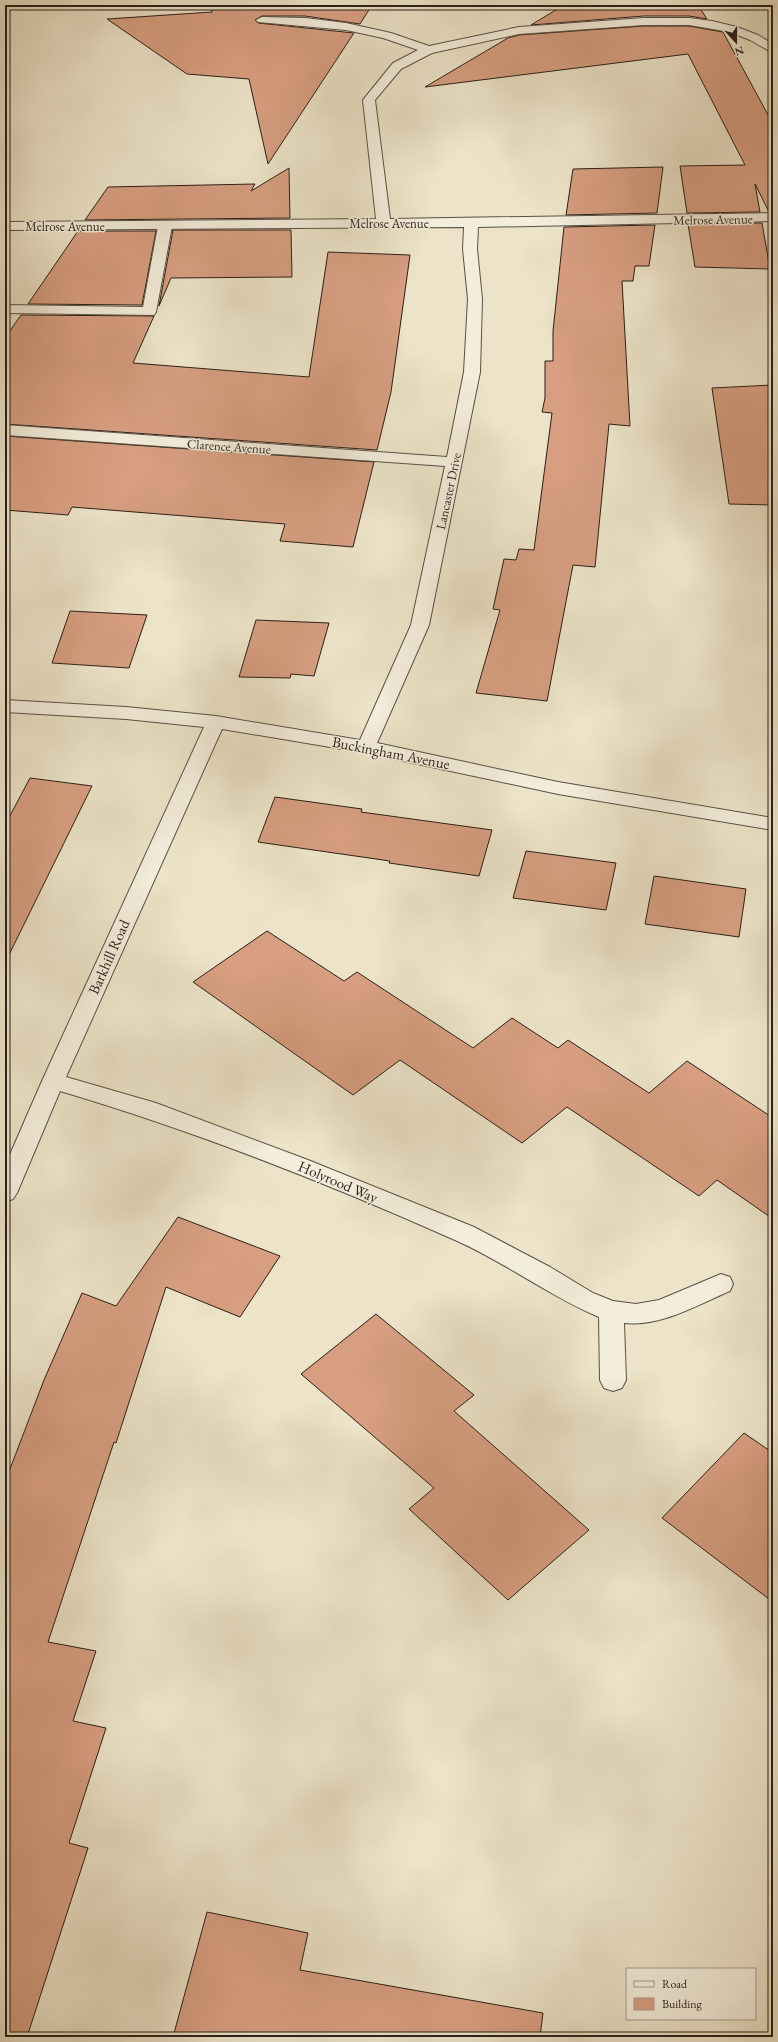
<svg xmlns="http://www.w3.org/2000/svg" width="778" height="2042" font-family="'EB Garamond',serif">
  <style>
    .building { fill: #d79e81; stroke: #291f18 }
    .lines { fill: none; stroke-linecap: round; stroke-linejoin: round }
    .service-casing { stroke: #5a5044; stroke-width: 2 }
    .minor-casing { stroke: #5a5044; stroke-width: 2 }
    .service { fill: #f3eddb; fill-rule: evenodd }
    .minor { fill: #f3eddb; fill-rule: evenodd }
    .labels { text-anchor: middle; stroke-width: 3; stroke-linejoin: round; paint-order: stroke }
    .far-street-label { font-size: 13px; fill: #291f18; stroke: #f3eddb }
    .street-label { font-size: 15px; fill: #291f18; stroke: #f3eddb }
  </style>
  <rect width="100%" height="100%" fill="#ece3c8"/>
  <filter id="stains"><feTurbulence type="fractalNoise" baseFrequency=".005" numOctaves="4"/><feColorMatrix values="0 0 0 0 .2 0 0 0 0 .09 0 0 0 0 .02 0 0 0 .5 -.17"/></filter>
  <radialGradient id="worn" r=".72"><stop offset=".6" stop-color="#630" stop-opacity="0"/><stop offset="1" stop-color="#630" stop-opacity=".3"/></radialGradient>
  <path class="building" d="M210 5H372L360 24 305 16H262L255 20 258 23 354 33 268 164 249 79 187 74 107 19 212 12Z
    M564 5H698L707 19 689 16H644L531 25Z
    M644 26H689L723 32 773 124V212H769L755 184 760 212 687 213 680 166 745 165 688 54 425 87 508 38 519 35Z
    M663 167 657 213 566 215 573 169Z
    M289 168 290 218 85 220 108 187 255 184 251 191Z
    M762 223 770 269 695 267 688 224Z
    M655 225 649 266H635L633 281H622L630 426 609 424 595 567 573 565 547 701 476 693 500 610 493 609 504 559 516 560 519 549 534 550 552 413 542 412 545 398V361H553V331L564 227Z
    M173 230H291L292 277 171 278 159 306Z
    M78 231H156L142 305 28 304Z
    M328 252 410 255 391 392 377 450 5 424V338L21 315 154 316 133 363 309 377Z
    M773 385V505L729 504 712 388Z
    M5 436 374 462 353 547 280 541 285 524 72 507 68 515 5 510Z
    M70 611 147 615 129 668 52 663Z
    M256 620 329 623 314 676 291 674 290 678 239 677Z
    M30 778 92 786 5 963V825Z
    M275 797 362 809 361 812 492 830 479 876 389 863 390 861 258 842Z
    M526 851 616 863 606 910 513 898Z
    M654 876 746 889 739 937 645 924Z
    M267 931 344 981 357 972 473 1048 512 1018 558 1048 568 1040 649 1093 687 1061 773 1118V1219L717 1180 699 1196 567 1107 522 1143 400 1060 353 1095 193 982Z
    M178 1217 280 1256 240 1317 166 1287 116 1443 114 1442 48 1642 96 1651 73 1721 106 1728 69 1843 88 1848 27 2037H5V1482L44 1380 82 1293 116 1306Z
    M376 1314 474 1395 454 1411 589 1530 508 1600 409 1509 434 1488 301 1374Z
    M744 1433 773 1453V1602L662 1518Z
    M207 1912 308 1933 300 1970 543 2013 540 2037H173Z"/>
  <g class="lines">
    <g class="service-casing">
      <path id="service" d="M165 222 170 223 172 226 156 312 154 315 5 313V305L143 307 158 226 160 223Z"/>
    </g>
    <g class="minor-casing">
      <path id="minor" d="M262 17 305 18 346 23 391 33 429 46 519 27 644 18H689L712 21 737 27 758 35 773 44V53L750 40 730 32 689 25H644L519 34 432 53 401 69 375 100 390 219 773 213V221L478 227 477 249 482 299 480 372 429 625 377 743 558 782 773 818V830L558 794 366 753 222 729 66 1077 156 1103 308 1160 474 1227 550 1267 593 1293 613 1301 636 1304 659 1300 721 1274 730 1277 733 1284 730 1291C697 1305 661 1327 624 1323L626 1380 622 1388 613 1391 604 1388 600 1380 599 1317C549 1296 505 1262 455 1240 327 1183 195 1131 60 1091L17 1193 13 1199 5 1202V1166L42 1081 204 727 126 719 5 712V700L126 707 216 716 360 740 411 625 445 466 5 435V425L447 457 464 372 468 299 463 249 464 227 5 230V222L376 219 363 100 393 63 418 50 383 38 346 30 258 22 256 20Z"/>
    </g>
    <use href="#service" class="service"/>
    <use href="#minor" class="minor"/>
  </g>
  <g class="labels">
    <g class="far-street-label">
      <text transform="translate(713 219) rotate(-1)" y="5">Melrose Avenue</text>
      <text x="389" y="228">Melrose Avenue</text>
      <text x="65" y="231">Melrose Avenue</text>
      <text transform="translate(229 446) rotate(4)" y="5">Clarence Avenue</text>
      <text transform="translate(448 491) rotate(-78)" y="5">Lancaster Drive</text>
    </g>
    <g class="street-label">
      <text transform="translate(391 753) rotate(11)" y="5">Buckingham Avenue</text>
      <text transform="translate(109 957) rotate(-66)" y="5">Barkhill Road</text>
      <text transform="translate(338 1182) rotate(23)" y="5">Holyrood Way</text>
    </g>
  </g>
  <rect width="778" height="2042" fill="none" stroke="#ece3c8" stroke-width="20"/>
  <rect x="6" y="6" width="766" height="2030" fill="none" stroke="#291f18" stroke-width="2"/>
  <rect x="10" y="10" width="758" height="2022" fill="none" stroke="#291f18"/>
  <rect x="626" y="1968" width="130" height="52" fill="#f3eddb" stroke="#a29b8d"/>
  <rect x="634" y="1981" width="20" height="6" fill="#f3eddb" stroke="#a29b8d"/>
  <text x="662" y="1988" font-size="12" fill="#291f18">Road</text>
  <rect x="634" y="1998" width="20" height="12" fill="#d79e81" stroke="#a29b8d"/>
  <text x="662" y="2008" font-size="12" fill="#291f18">Building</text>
  <g transform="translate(736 42) rotate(159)" stroke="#f3eddb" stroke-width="3" paint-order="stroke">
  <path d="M0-3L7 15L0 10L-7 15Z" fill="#291f18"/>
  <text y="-6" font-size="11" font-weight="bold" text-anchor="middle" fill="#291f18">N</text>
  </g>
  <rect width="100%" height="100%" filter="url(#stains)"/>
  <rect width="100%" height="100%" fill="url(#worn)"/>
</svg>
